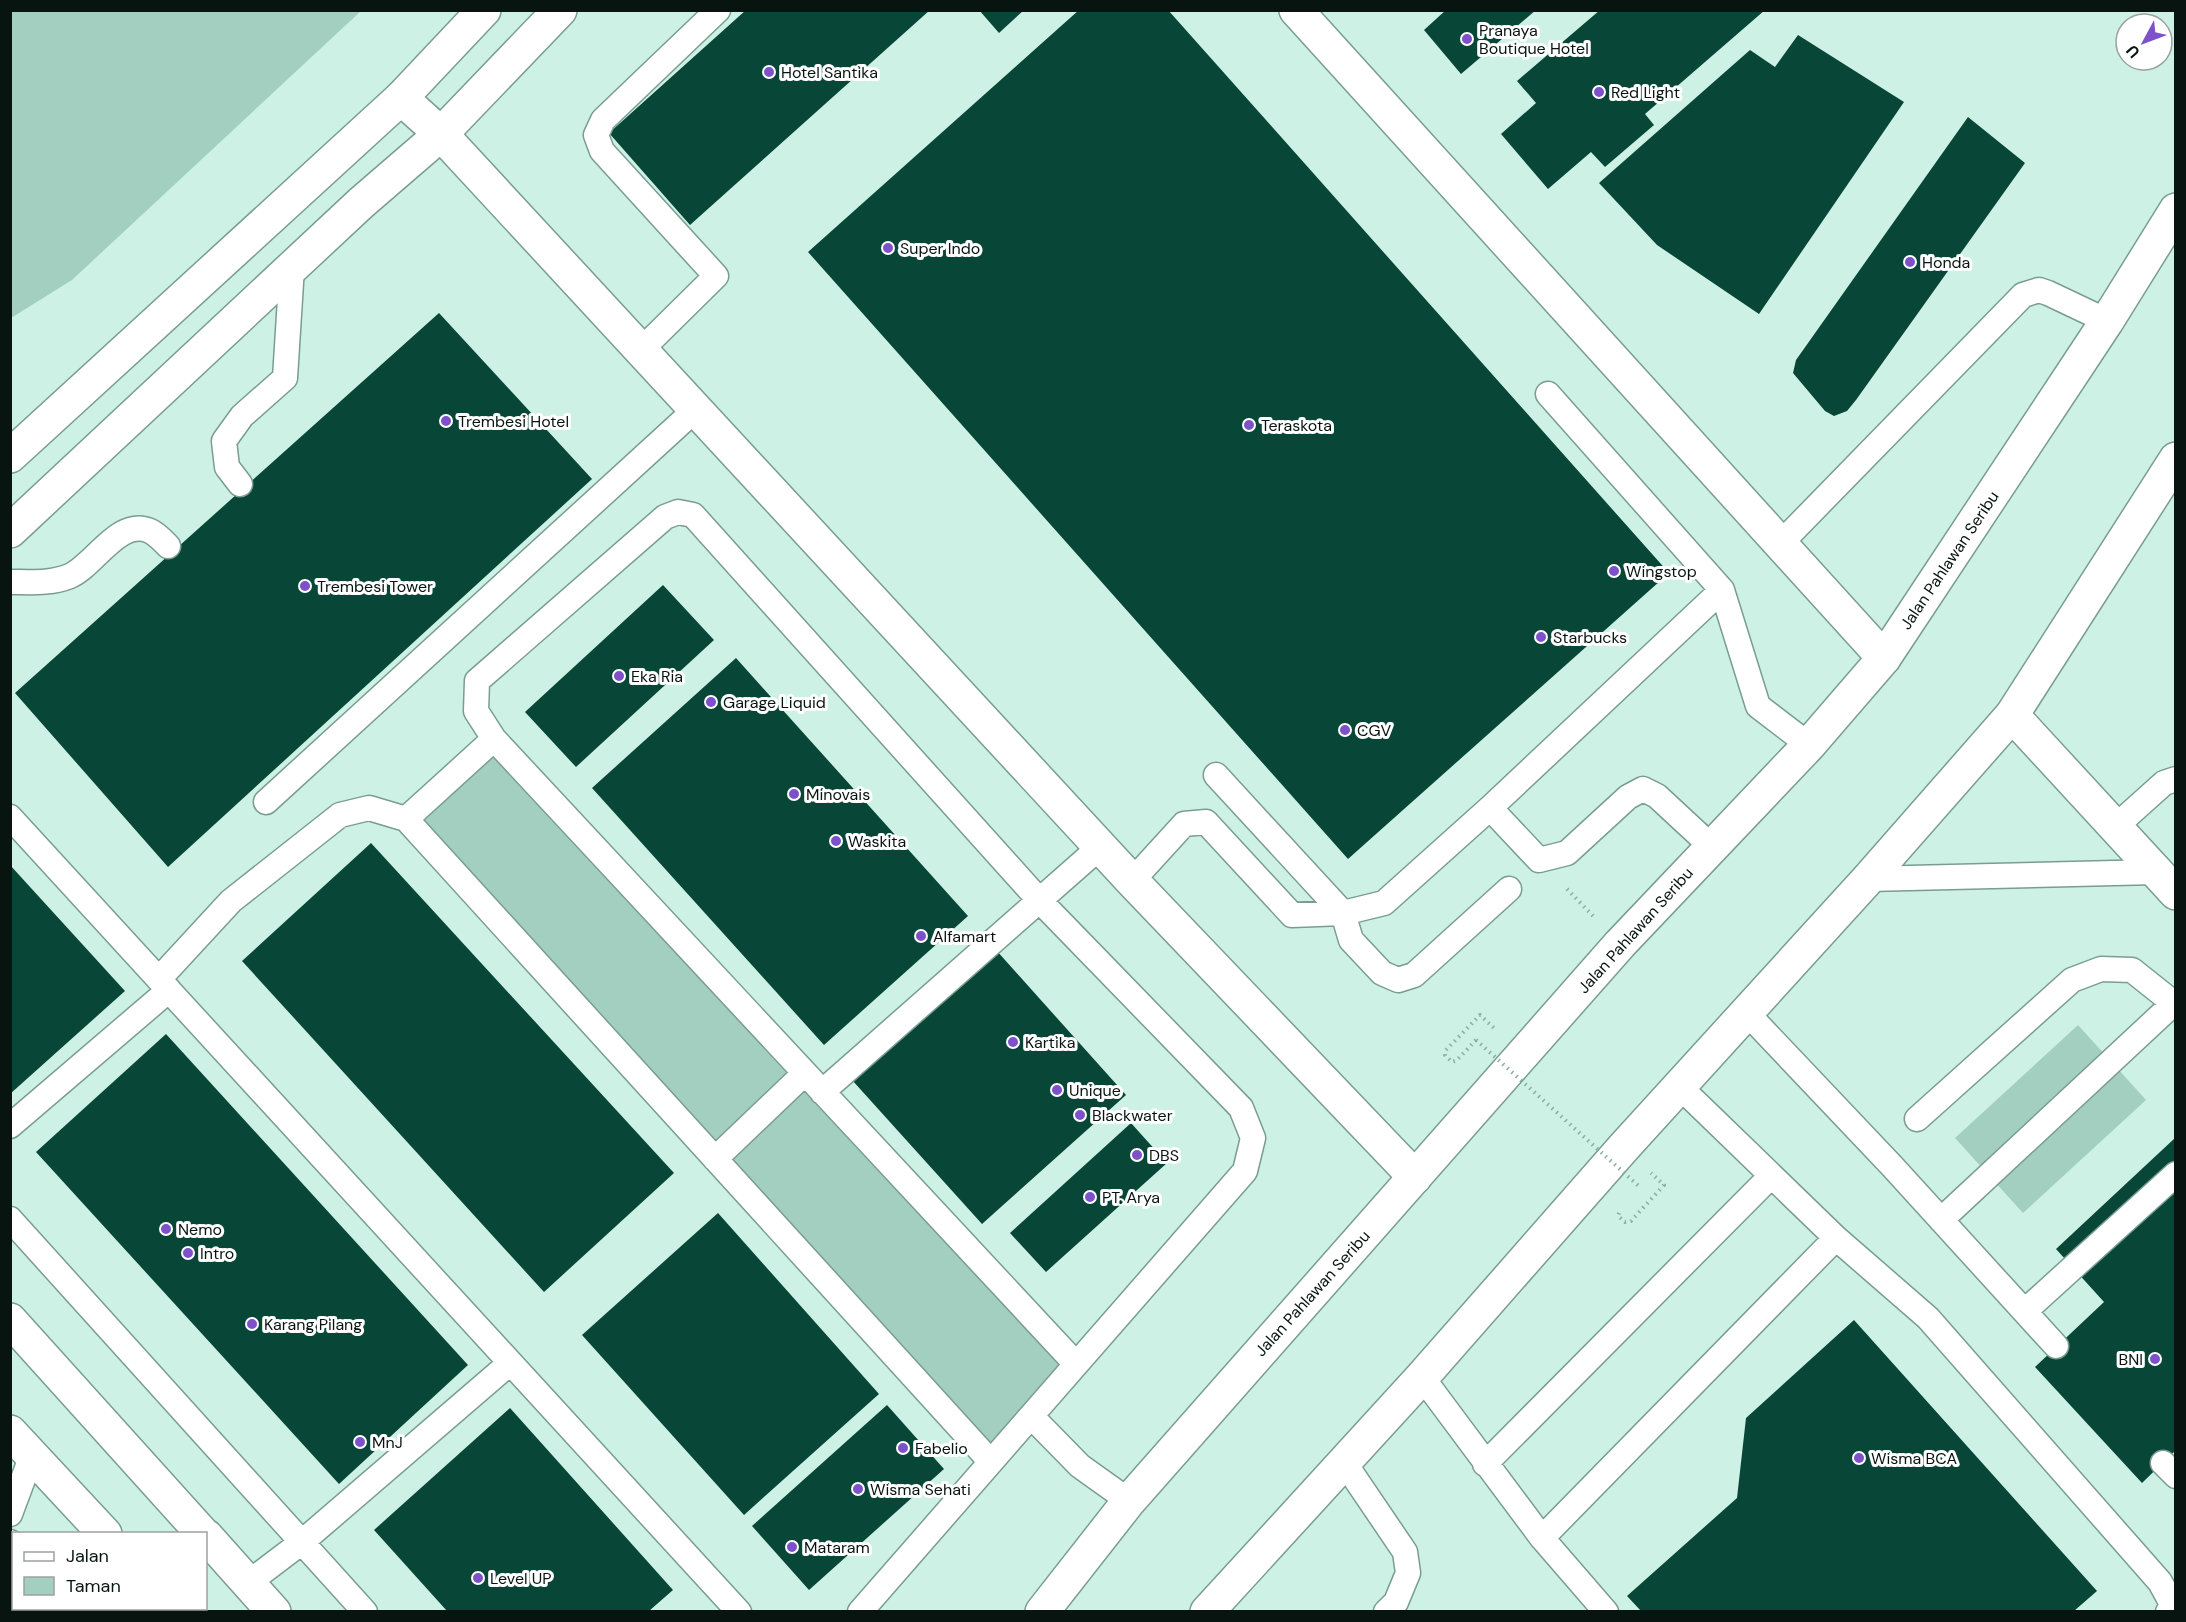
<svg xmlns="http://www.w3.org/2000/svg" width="2186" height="1622" font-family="'DM Sans',sans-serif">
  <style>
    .green { fill: #a2cfc0 }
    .building { fill: #084637 }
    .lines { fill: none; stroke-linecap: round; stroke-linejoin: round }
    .service-casing { stroke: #7a9c91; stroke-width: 27 }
    .minor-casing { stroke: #7a9c91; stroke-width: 36 }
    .tertiary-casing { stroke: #7a9c91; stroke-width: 36 }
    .primary-casing { stroke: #7a9c91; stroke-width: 36 }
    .path { stroke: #8eaba1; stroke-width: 4; stroke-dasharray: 1.5 4.5; stroke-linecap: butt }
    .service { stroke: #fff; stroke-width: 24 }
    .minor { stroke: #fff; stroke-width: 33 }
    .tertiary { stroke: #fff; stroke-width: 33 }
    .primary { stroke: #fff; stroke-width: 33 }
    .path-bridge { stroke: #8eaba1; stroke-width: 4; stroke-dasharray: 1.5 4.5; stroke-linecap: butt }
    .poi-dot { fill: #7c51ca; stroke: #fff; stroke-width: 2 }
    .labels { text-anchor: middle; stroke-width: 6; stroke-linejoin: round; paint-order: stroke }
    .poi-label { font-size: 16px; fill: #071410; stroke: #fff; text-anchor: start }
    .street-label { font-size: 16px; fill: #071410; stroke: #fff }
  </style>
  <rect width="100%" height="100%" fill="#cdf2e5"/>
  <path class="green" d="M11 10H361V11L72 280 11 318Z
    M494 739 1076 1364 991 1462 406 819Z
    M2078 1025 2146 1100 2023 1213 1955 1138Z"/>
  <path class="building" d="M746 10H930L690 225 609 133Z
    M979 10H1024L999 33Z
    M1079 10H1168L1669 573 1348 859 808 252Z
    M1446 10H1536L1461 74 1424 30Z
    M1600 10H1765L1645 114 1654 125 1605 167 1591 152 1548 189 1501 134 1536 103 1517 81Z
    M1798 35 1904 102 1759 314 1657 245 1599 183 1750 50 1775 67Z
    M1968 117 2025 163 1856 400 1847 411 1834 416 1825 411 1793 373 1796 360Z
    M439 313 592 479 168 867 15 693Z
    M663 585 714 640 576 767 525 712Z
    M736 658 968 916 824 1045 592 788Z
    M371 843 674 1173 544 1292 242 961Z
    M10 865 125 991 10 1094Z
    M996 950 1126 1095 982 1224 852 1080Z
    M166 1034 468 1365 339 1484 36 1152Z
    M1131 1123 1167 1163 1046 1272 1010 1233Z
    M2175 1138V1451L2142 1483 2035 1367 2104 1302 2056 1249Z
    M718 1213 879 1394 744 1515 582 1335Z
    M1854 1320 2097 1591 2074 1611H1641L1627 1596 1737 1498 1746 1418Z
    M887 1405 944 1469 809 1590 752 1526Z
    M510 1408 673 1590 649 1611H447L374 1530Z"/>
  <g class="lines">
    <g class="service-casing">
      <path id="service" d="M641 350 716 276 602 151 596 135 603 120 718 10
        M1548 394 1722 590 1758 706 1809 745
        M240 484 227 467 224 441 242 416 285 378 292 267
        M1780 544 2023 295 2039 290 2048 293 2107 321
        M10 582C31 582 50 584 70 576 95 565 119 517 150 531 157 534 163 541 168 546
        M494 739 1076 1364
        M1216 775 1343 913 1351 940 1382 973 1398 980 1414 975 1509 889
        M266 802 696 409
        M1490 808 1722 590
        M10 817 739 1612
        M406 819 991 1462
        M2115 827 2164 783 2176 779
        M1868 879 2156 872
        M1132 881 1184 824 1206 822 1292 915 1343 913 1384 903 1490 808 1539 860 1567 853 1628 797 1643 789 1657 796 1712 847
        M159 979 231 901 340 815 369 808 406 819 494 739 476 711 477 681 665 517 678 512 693 515 1040 901 1241 1108 1253 1138 1245 1171 860 1612
        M1746 1012 1892 1166 2056 1346
        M1679 1086 1836 1238 1928 1318 2160 1582 2172 1604 2168 1612
        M822 1092 1100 847
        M1917 1119 2072 980 2101 969 2132 970 2176 1005
        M10 1126 169 990
        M715 1159 805 1073
        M10 1219 365 1612
        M1941 1220 2174 1003
        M2025 1311 2176 1174
        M1422 1377 1542 1538 1606 1612
        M1031 1416 1080 1466 1129 1501
        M1344 1462 1405 1552 1408 1573 1396 1602 1386 1612
        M2163 1463 2176 1476
        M1485 1464 1771 1176
        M10 1514 32 1455
        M1542 1538 1836 1238
        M10 1542 14 1546
        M248 1583 302 1542 510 1363
        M70 1608 72 1612"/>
    </g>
    <g class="minor-casing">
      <path id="minor" d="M1296 10 1884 658
        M401 98 441 134 1132 881 1415 1177"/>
    </g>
    <g class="tertiary-casing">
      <path id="tertiary" d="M10 456 401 98 484 10
        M10 531 361 203 441 134 560 10
        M2012 715 2176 893
        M10 1320 203 1534
        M10 1432 105 1534
        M206 1536 274 1612
        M175 1608 178 1612"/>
    </g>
    <g class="primary-casing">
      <path id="primary" d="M1042 1612 1129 1501 1620 944 1809 745 1884 658 2107 321 2176 210
        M1207 1612 1422 1377 1624 1147 1868 879 2012 715 2176 459"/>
    </g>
    <path class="path" d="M1567 889 1595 918
      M1476 1040 1457 1060 1452 1062 1445 1055 1446 1050 1480 1015 1496 1030
      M1619 1213 1618 1216 1625 1222 1631 1221 1664 1185 1651 1173"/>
    <use href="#service" class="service"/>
    <use href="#minor" class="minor"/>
    <use href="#tertiary" class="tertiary"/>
    <use href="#primary" class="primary"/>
    <path class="path-bridge" d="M1476 1040 1641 1188"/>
  </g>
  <g class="poi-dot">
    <circle cx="1467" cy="39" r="6"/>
    <circle cx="769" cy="72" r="6"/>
    <circle cx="1599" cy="92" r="6"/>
    <circle cx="888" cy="248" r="6"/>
    <circle cx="1910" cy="262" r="6"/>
    <circle cx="446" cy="421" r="6"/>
    <circle cx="1249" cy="425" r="6"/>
    <circle cx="1614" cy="571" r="6"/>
    <circle cx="305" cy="586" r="6"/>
    <circle cx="1541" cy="637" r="6"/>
    <circle cx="619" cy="676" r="6"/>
    <circle cx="711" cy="702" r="6"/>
    <circle cx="1345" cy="730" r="6"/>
    <circle cx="794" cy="794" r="6"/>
    <circle cx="836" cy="841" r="6"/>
    <circle cx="921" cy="936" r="6"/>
    <circle cx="1013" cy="1042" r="6"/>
    <circle cx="1057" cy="1090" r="6"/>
    <circle cx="1080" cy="1115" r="6"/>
    <circle cx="1137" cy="1155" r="6"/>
    <circle cx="1090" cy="1197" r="6"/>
    <circle cx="166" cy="1229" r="6"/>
    <circle cx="188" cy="1253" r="6"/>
    <circle cx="252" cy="1324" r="6"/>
    <circle cx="2155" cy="1359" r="6"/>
    <circle cx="360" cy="1442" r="6"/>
    <circle cx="903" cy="1448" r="6"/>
    <circle cx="1859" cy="1458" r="6"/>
    <circle cx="858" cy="1489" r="6"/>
    <circle cx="792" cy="1547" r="6"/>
    <circle cx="478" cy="1578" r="6"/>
  </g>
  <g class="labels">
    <g class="poi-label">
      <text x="1479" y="36">Pranaya<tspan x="1479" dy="18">Boutique Hotel</tspan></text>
      <text x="781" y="78">Hotel Santika</text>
      <text x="1611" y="98">Red Light</text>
      <text x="900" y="254">Super Indo</text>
      <text x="1922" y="268">Honda</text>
      <text x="458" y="427">Trembesi Hotel</text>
      <text x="1261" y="431">Teraskota</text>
      <text x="1626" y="577">Wingstop</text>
      <text x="317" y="592">Trembesi Tower</text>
      <text x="1553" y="643">Starbucks</text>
      <text x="631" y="682">Eka Ria</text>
      <text x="723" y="708">Garage Liquid</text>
      <text x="1357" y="736">CGV</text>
      <text x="806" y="800">Minovais</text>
      <text x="848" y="847">Waskita</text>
      <text x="933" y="942">Alfamart</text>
      <text x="1025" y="1048">Kartika</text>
      <text x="1069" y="1096">Unique</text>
      <text x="1092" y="1121">Blackwater</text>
      <text x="1149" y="1161">DBS</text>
      <text x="1102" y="1203">PT. Arya</text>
      <text x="178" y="1235">Nemo</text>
      <text x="200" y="1259">Intro</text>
      <text x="264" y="1330">Karang Pilang</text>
      <text x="2143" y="1365" text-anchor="end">BNI</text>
      <text x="372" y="1448">MnJ</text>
      <text x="915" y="1454">Fabelio</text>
      <text x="1871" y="1464">Wisma BCA</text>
      <text x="870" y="1495">Wisma Sehati</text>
      <text x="804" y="1553">Mataram</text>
      <text x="490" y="1584">Level UP</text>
    </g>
    <g class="street-label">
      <text transform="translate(1949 560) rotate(-56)" y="6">Jalan Pahlawan Seribu</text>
      <text transform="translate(1635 930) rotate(-48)" y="6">Jalan Pahlawan Seribu</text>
      <text transform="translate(1312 1293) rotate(-48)" y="6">Jalan Pahlawan Seribu</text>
    </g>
  </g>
  <rect width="2186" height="1622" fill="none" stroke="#071410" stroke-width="24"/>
  <rect x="12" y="1532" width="195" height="78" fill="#ffffff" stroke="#9ca19f" stroke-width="1.5"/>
  <rect x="24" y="1552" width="30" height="9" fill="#ffffff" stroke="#9ca19f" stroke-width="1.5"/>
  <text x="66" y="1562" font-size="18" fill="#071410">Jalan</text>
  <rect x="24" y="1577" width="30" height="18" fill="#a2cfc0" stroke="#9ca19f" stroke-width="1.5"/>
  <text x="66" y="1592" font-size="18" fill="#071410">Taman</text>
  <g transform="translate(2144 42) rotate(229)"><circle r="28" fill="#ffffff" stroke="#9ca19f" stroke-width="1.5"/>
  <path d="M0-4.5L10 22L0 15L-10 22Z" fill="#7c51ca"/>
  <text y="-9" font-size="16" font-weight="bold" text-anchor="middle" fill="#071410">U</text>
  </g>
</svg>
